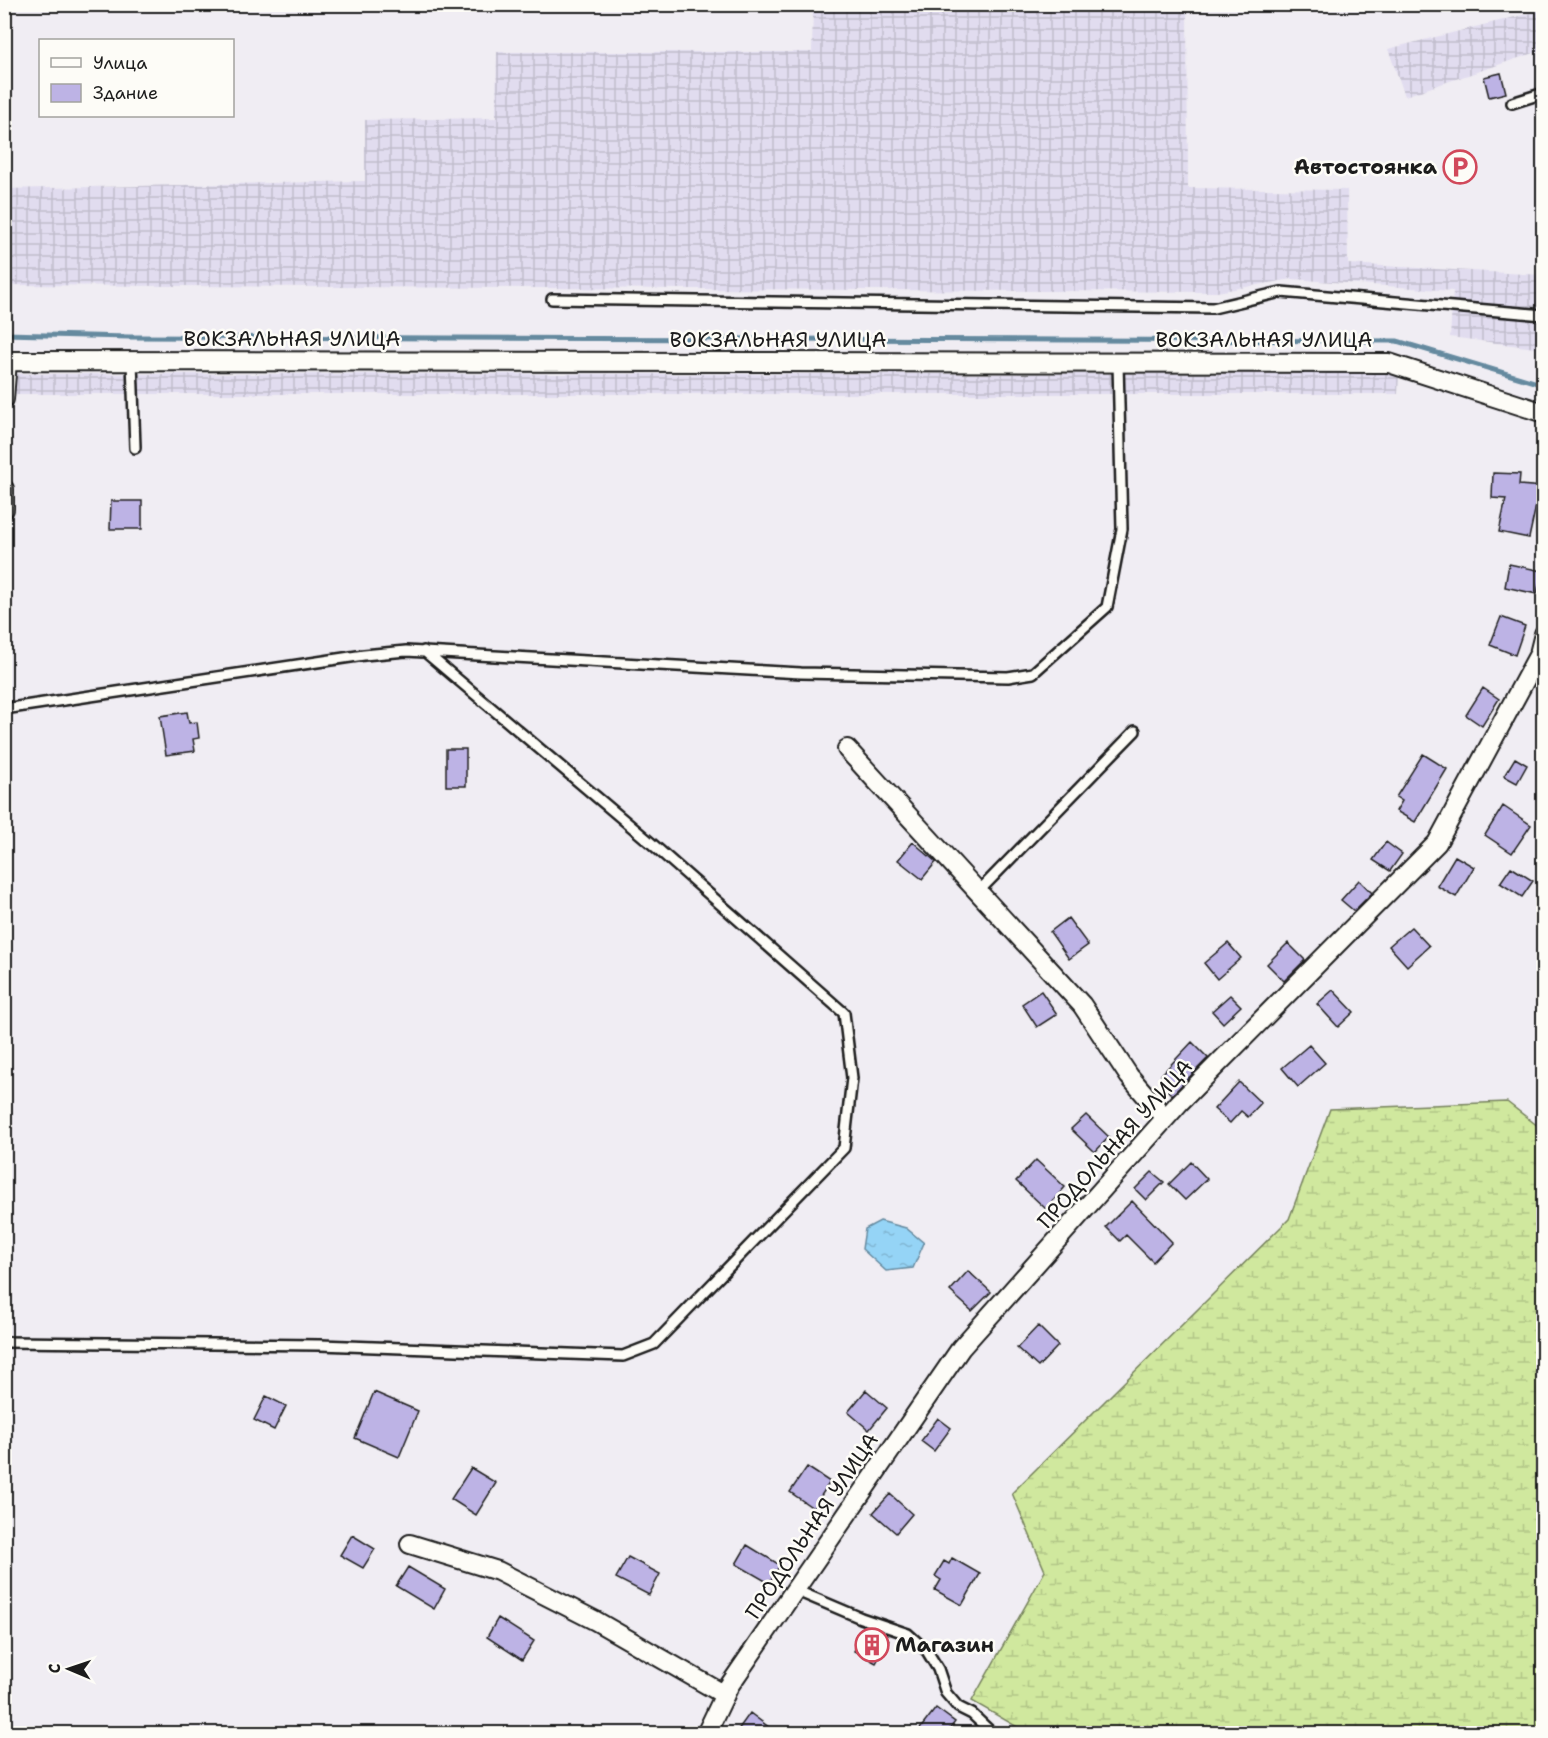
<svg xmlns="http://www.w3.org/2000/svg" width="1548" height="1738" font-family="'Shantell Sans',sans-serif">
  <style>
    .industrial { fill: url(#industrial-grid) }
    .wetland { fill: url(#wetland-marsh); stroke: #76825d; stroke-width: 1.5 }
    .water { fill: url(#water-ripples); stroke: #658a9f; stroke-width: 1.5 }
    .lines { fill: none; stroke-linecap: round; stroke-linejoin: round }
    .stream { stroke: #658a9f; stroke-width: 5 }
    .building { fill: #bdb3e5; stroke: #1c1c1c; stroke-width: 1.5 }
    .service-casing { stroke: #1c1c1c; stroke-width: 14 }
    .minor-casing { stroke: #1c1c1c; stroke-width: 22 }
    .service { stroke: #fdfcf7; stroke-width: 9 }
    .minor { stroke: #fdfcf7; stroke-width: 18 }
    .labels { text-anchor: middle; stroke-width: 5; stroke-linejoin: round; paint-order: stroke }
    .poi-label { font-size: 21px; font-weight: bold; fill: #1c1c1c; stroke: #fdfcf7; text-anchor: end }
    .street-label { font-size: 21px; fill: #1c1c1c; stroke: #fdfcf7 }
  </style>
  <defs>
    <pattern id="industrial-grid" width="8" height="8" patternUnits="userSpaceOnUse" patternTransform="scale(1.5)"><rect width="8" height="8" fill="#e1dcef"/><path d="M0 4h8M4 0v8" fill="none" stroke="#c0bccc"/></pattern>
    <pattern id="wetland-marsh" width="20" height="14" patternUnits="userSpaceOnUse" patternTransform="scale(1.5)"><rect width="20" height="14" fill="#d0e89e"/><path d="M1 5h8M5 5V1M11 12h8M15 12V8" fill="none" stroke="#b2c688"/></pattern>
    <pattern id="water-ripples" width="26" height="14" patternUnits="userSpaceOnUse" patternTransform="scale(1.5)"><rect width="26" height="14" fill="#95d4f6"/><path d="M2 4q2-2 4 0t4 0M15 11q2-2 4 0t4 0" fill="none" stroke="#80b5d2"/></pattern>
  </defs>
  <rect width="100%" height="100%" fill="#f0edf3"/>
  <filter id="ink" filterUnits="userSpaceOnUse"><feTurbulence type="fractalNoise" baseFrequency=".0167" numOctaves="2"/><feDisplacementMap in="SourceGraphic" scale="12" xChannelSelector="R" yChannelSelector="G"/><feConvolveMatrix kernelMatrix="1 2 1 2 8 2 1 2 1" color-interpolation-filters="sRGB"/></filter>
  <g filter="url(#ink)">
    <path class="industrial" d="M813 5H1187L1188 188 1347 190 1348 264 1543 275V349L1450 337 1453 291 1292 279 1217 292 5 285 4 189 365 181V120L496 118 497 52H812Z
      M1543 10V50L1405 96 1388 49Z
      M5 374H1399L1398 394H5Z"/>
    <path class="wetland" d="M1507 1102 1543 1130V1733H1028L972 1701 1045 1571 1012 1493 1289 1219 1330 1109Z"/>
    <path class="water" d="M880 1221 906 1228 924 1243 913 1268 886 1271 862 1249 865 1229Z"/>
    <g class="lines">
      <path class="stream" d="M4 334 129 337 1397 341 1544 385"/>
    </g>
    <path class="building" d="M1501 73 1506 93 1489 97 1484 77Z
      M1493 473 1520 474 1519 485 1544 487 1543 501H1537L1529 538 1499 532 1506 499 1492 498Z
      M111 501H142V529H110Z
      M1509 564 1542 571 1537 594 1505 587Z
      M1501 617 1525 626 1515 655 1490 645Z
      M1483 688 1499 699 1482 726 1466 715Z
      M187 712 189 723 197 722 199 738 193 739 195 751 166 755 160 716Z
      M446 749H466V786H446Z
      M1423 754 1447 769 1415 822 1396 811 1402 801 1396 797Z
      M1515 758 1527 765 1517 783 1504 776Z
      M1503 806 1531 825 1512 853 1485 835Z
      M913 842 936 862 922 879 898 860Z
      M1386 842 1402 854 1390 871 1373 860Z
      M1455 856 1474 867 1456 897 1437 886Z
      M1511 867 1533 881 1522 897 1500 883Z
      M1359 880 1372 893 1354 911 1341 900Z
      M1068 918 1088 945 1069 959 1050 932Z
      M1411 927 1429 946 1407 966 1389 946Z
      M1228 943 1241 958 1217 979 1204 963Z
      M1288 943 1305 960 1284 981 1267 964Z
      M1333 990 1354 1012 1338 1027 1317 1004Z
      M1041 991 1057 1014 1037 1027 1022 1004Z
      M1230 995 1241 1006 1223 1023 1212 1011Z
      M1192 1042 1208 1058 1172 1095 1161 1084 1165 1079 1161 1075Z
      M1309 1045 1325 1063 1298 1087 1282 1068Z
      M1239 1082 1261 1103 1248 1117 1241 1111 1230 1123 1214 1109Z
      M1086 1115 1109 1137 1095 1152 1071 1129Z
      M1036 1160 1065 1187 1046 1209 1016 1181Z
      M1191 1162 1207 1179 1185 1200 1169 1184Z
      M1152 1172 1164 1182 1146 1200 1135 1189Z
      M1132 1201 1172 1242 1153 1262 1126 1235 1120 1241 1106 1227Z
      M968 1271 991 1292 972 1311 950 1291Z
      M1038 1326 1058 1346 1038 1367 1017 1348Z
      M866 1390 887 1408 869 1430 848 1412Z
      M374 1392 418 1411 399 1457 355 1438Z
      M266 1396 286 1406 274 1430 254 1420Z
      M938 1418 951 1428 934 1451 921 1441Z
      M807 1467 830 1482 813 1508 790 1492Z
      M471 1468 496 1483 476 1515 451 1499Z
      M890 1494 912 1514 896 1533 873 1513Z
      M352 1535 375 1549 363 1568 340 1555Z
      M747 1545 780 1565 769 1583 736 1564Z
      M628 1557 660 1574 649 1595 616 1578Z
      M952 1558 980 1574 962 1605 935 1590 941 1580 935 1576 944 1561 949 1564Z
      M408 1567 445 1589 434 1609 396 1586Z
      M498 1618 534 1641 522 1660 487 1637Z
      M867 1627 889 1640 876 1663 854 1651Z
      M936 1708 955 1722 946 1734H916Z
      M750 1713 778 1734H735Z"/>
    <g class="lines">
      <g class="service-casing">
        <path id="service" d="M1512 103 1544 93
          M552 299 1213 308 1281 292 1544 315
          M132 361 135 448
          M4 709 364 655 406 651 801 673 1008 677 1033 673 1107 607 1122 529 1118 363
          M978 892 1135 731
          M4 1342 320 1345 623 1356 654 1344 844 1148 852 1078 844 1013 651 843 424 651
          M795 1590 861 1618 908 1634 927 1651 938 1669 946 1693 958 1707 972 1714 993 1734"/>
      </g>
      <g class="minor-casing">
        <path id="minor" d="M4 361 1389 363 1544 413
          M4 399 7 361
          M4 489V509
          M847 749 1082 1005 1129 1076 1165 1118
          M410 1544 498 1571 596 1621 725 1695
          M706 1734 729 1686 961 1348 1180 1102 1437 843 1539 654 1544 634"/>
      </g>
      <use href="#service" class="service"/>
      <use href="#minor" class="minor"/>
    </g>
  </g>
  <defs>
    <g id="parking-ring" transform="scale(1.725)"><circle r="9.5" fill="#fdfcf7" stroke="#d1495b" stroke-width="1.5"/><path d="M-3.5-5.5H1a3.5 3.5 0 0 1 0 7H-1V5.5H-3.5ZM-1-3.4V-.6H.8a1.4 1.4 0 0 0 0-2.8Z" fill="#d1495b"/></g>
    <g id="building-ring" transform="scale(1.725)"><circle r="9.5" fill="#fdfcf7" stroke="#d1495b" stroke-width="1.5"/><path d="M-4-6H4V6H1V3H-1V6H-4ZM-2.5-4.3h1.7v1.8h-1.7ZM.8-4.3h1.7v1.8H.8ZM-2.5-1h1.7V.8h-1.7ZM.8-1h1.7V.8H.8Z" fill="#d1495b"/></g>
  </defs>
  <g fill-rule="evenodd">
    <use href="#parking-ring" x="1460" y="167"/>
    <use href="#building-ring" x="872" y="1645"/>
  </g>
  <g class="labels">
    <g class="poi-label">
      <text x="1437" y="174">Автостоянка</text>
      <text x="895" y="1652" text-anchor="start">Магазин</text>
    </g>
    <g class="street-label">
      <text x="292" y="346">ВОКЗАЛЬНАЯ УЛИЦА</text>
      <text x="778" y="347">ВОКЗАЛЬНАЯ УЛИЦА</text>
      <text x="1264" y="347">ВОКЗАЛЬНАЯ УЛИЦА</text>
      <text transform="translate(1115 1144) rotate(-48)" y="7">ПРОДОЛЬНАЯ УЛИЦА</text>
      <text transform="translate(812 1526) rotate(-56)" y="7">ПРОДОЛЬНАЯ УЛИЦА</text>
    </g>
  </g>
  <rect width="1548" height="1738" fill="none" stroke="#fdfcf7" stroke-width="24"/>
  <rect x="12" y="12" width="1524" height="1714" fill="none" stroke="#1c1c1c" stroke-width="2" filter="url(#ink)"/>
  <rect x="39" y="39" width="195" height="78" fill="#fdfcf7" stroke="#a3a29f" stroke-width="1.5"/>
  <rect x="51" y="58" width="30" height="9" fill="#fdfcf7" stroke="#a3a29f" stroke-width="1.5"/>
  <text x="93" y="69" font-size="18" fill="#1c1c1c">Улица</text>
  <rect x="51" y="84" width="30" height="18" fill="#bdb3e5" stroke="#a3a29f" stroke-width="1.5"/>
  <text x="93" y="99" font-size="18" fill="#1c1c1c">Здание</text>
  <g transform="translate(69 1669) rotate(272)" stroke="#fdfcf7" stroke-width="4.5" paint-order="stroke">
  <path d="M0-4.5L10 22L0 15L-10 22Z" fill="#1c1c1c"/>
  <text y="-9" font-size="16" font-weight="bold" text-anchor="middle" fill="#1c1c1c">С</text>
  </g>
</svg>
